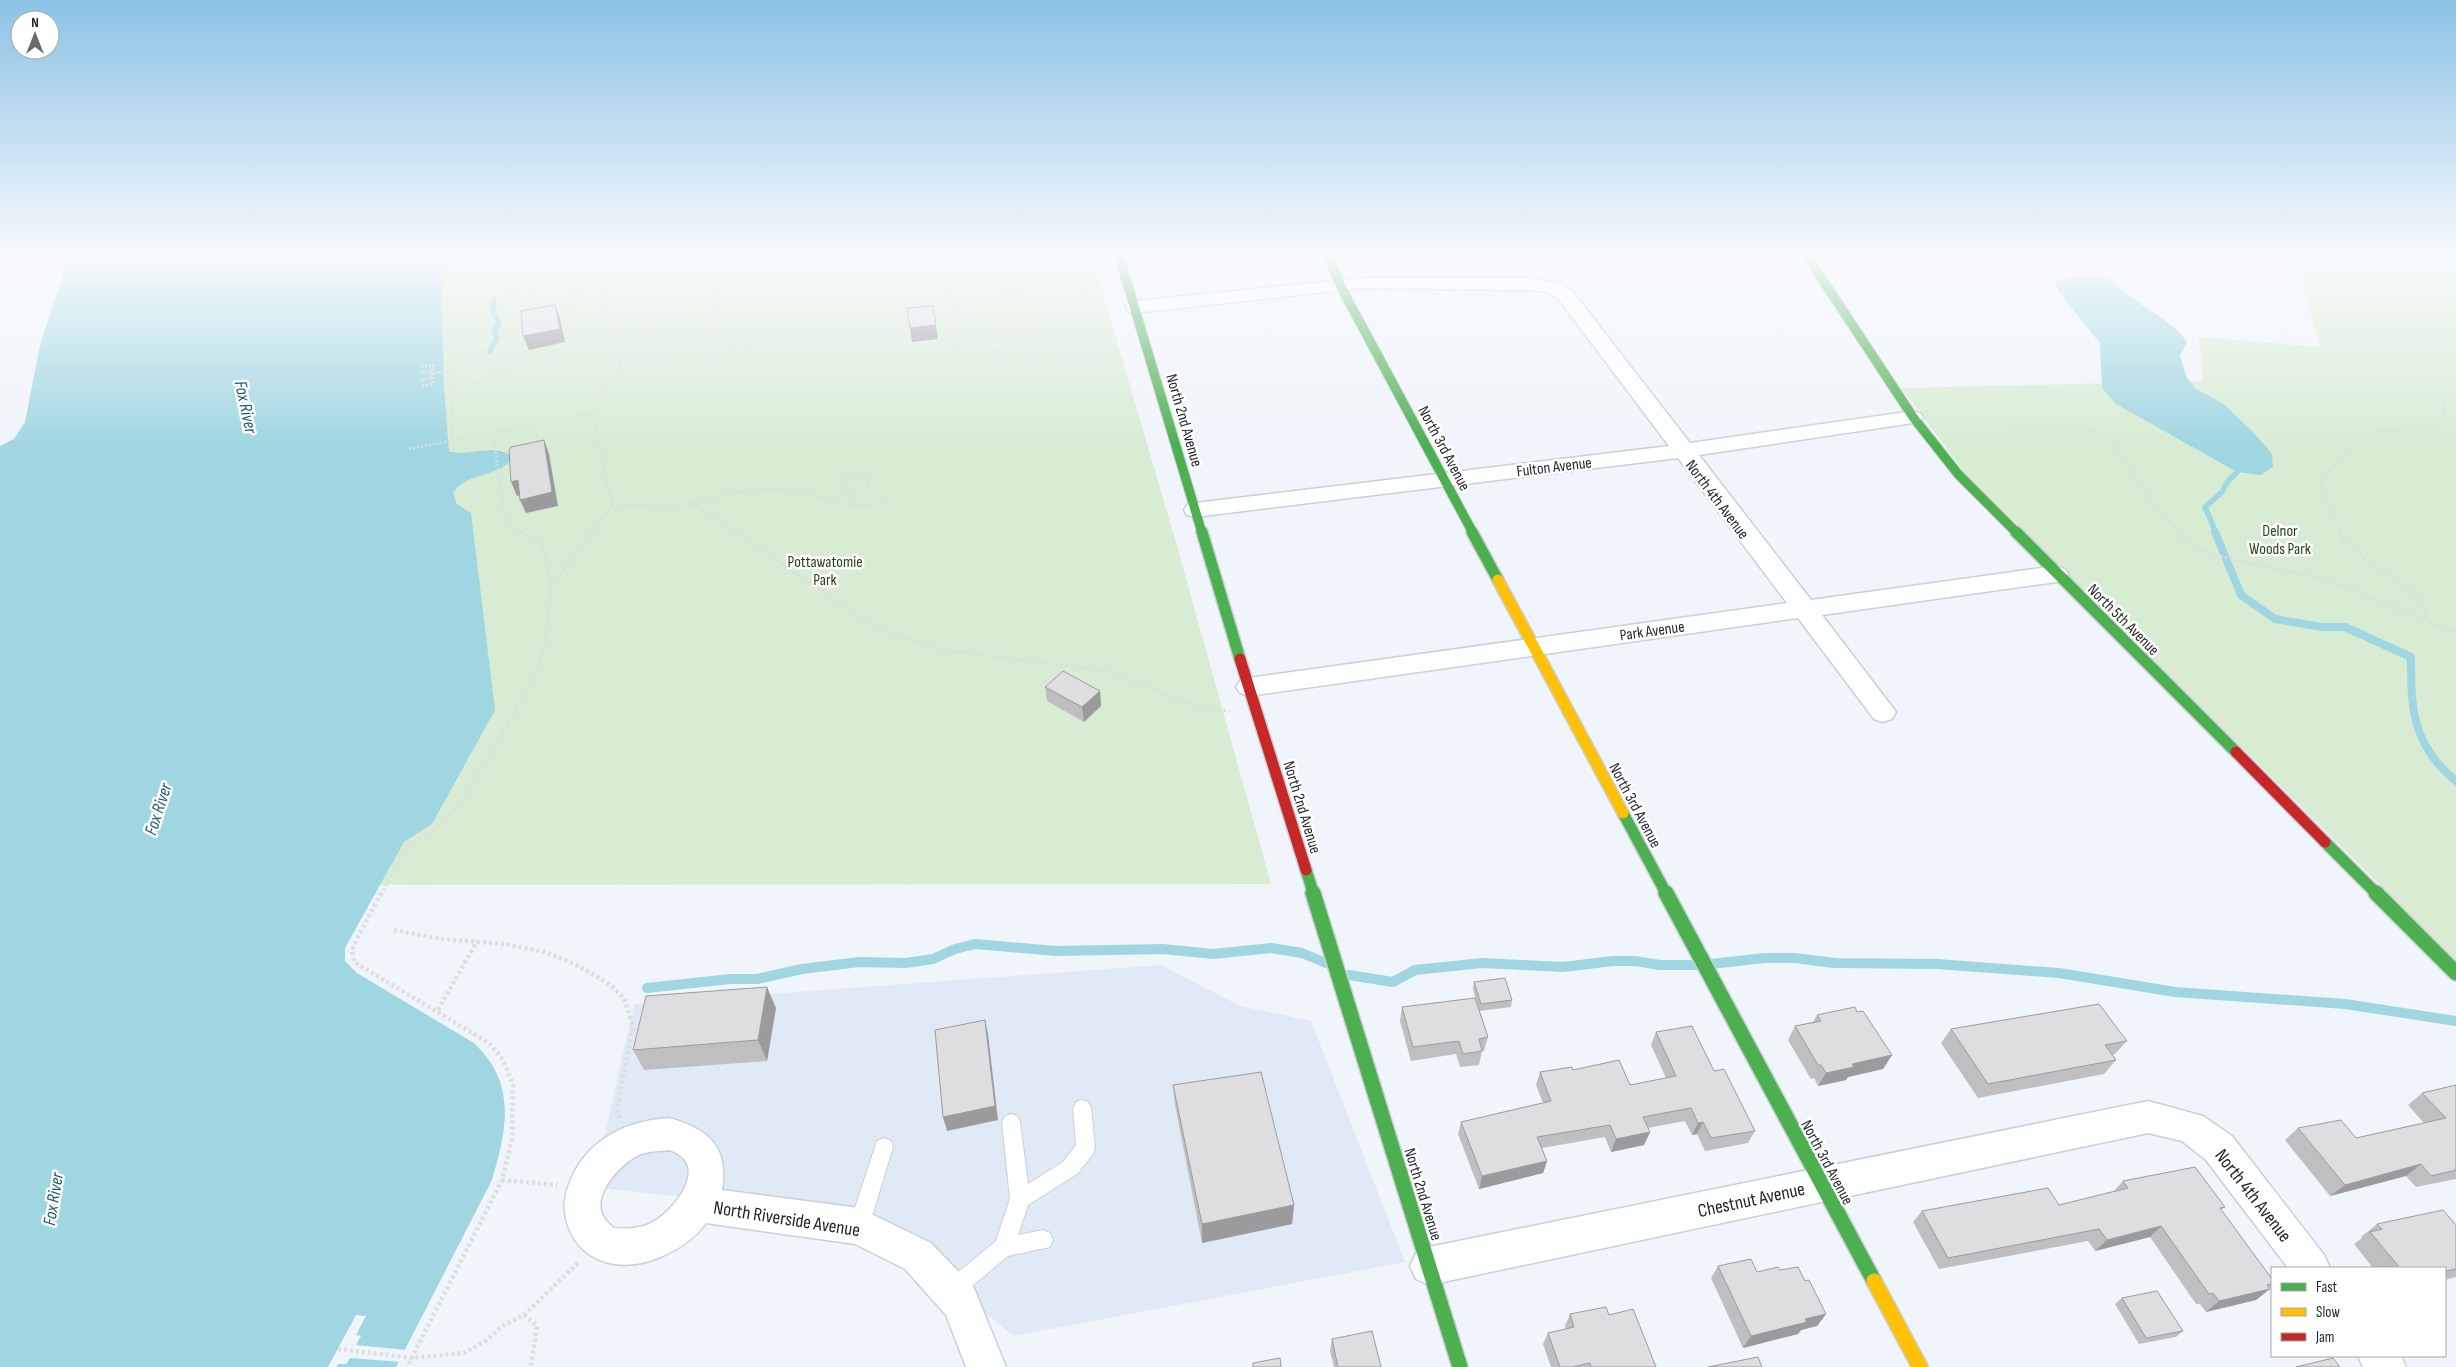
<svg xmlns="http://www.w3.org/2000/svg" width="2456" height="1367" font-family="'Sofia Sans Condensed',sans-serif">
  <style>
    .built { fill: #e0eaf6 }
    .green { fill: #d7ecd3 }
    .water { fill: #a0d6e1 }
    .pier { fill: #f0f5fb }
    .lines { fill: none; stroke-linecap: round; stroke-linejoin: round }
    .stream-far2 { stroke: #a0d6e1; stroke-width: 5.5 }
    .stream-far1 { stroke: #a0d6e1; stroke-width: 8 }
    .stream { stroke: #a0d6e1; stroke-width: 10 }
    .lane-casing { stroke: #cccfd4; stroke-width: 2 }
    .street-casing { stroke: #cccfd4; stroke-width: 3 }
    .fast-far2-casing { stroke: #cccfd4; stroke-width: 11 }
    .fast-far1-casing { stroke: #cccfd4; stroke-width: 14 }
    .fast-casing { stroke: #cccfd4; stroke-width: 18 }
    .slow-far1-casing { stroke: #cccfd4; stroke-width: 14 }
    .slow-casing { stroke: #cccfd4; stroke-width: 18 }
    .jam-casing { stroke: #cccfd4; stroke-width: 14 }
    .path-far2 { stroke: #dcdee0; stroke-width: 2.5; stroke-dasharray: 2 2; stroke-linecap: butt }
    .path-far1 { stroke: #dcdee0; stroke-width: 3; stroke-dasharray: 2.5 2.5; stroke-linecap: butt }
    .path { stroke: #dcdee0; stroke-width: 4.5; stroke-dasharray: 3 3; stroke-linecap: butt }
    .lane { fill: #fdfefe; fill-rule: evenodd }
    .street { fill: #fdfefe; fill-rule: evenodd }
    .fast-far2 { stroke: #4caf50; stroke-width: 9 }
    .fast-far1 { stroke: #4caf50; stroke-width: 11 }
    .fast { stroke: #4caf50; stroke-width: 15 }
    .slow-far1 { stroke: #ffc107; stroke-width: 11 }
    .slow { stroke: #ffc107; stroke-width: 15 }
    .jam { stroke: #c62828; stroke-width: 11 }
    .wall { fill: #bfbfc2 }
    .shaded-wall { fill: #9b9b9e }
    .building { fill: #dedee1; stroke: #9b9b9e }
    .labels { text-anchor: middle; stroke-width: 5; stroke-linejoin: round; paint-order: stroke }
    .street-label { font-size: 16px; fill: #1f2225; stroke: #fff }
    .park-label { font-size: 16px; fill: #1f3f0b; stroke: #fff }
    .water-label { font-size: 18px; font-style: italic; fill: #1c5c66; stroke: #fff }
    .near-street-label { font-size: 19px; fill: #1f2225; stroke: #fff }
  </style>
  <rect width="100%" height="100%" fill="#f0f5fb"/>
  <path class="built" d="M1161 965 1240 1006 1311 1021 1405 1262 1014 1336 864 1217 593 1187 634 1004Z"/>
  <path class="green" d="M441 256H1092L1177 546 1271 884 379 885 404 842 432 824 462 509 457 504 453 494C462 474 493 478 508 463L498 449 464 453 449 451 444 386Z
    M2294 256H2456V960L1966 474 1901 388 2203 381 2199 337 2320 347Z"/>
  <path class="water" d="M69 256H441L444 386 449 451C469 457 490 444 508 454L511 460C496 478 463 473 453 494L457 504 471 513 495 710 432 824 404 842 345 948V961L357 973 474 1043C517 1084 507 1128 492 1180L396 1367H0V446L14 439 25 422 40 345Z
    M2346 256H2387L2402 261 2363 264Z
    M2104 277C2119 286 2131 297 2145 307 2161 318 2176 326 2187 342L2180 356 2187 378 2196 389 2224 404 2255 434 2272 454 2273 467 2261 475 2237 472 2116 404 2102 388 2100 343 2060 294 2054 282 2069 278Z"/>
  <path class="pier" d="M356 1315 366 1316 356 1335 361 1336 356 1345 406 1350 401 1362 350 1358 346 1364H338L336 1367H328Z"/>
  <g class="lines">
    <path class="stream-far2" d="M490 351 497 338 494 331 499 323 493 311 494 299
      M2216 533 2205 507 2222 492 2228 481 2237 472"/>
    <path class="stream-far1" d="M2215 532 2241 595 2275 619 2322 627H2345L2411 657C2411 709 2412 745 2456 781"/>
    <path class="stream" d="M1711 964 1764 958H1795L1834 963 1937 964 2059 973 2175 992 2345 1004 2456 1021
      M1349 975 1393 982 1415 970 1482 963 1563 967 1613 961H1635L1660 965H1697
      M647 988 730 979H757L802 969 859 962 906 963 933 959 955 949 975 944 1056 951 1163 949 1213 954 1271 948 1302 953 1326 963"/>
    <g class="lane-casing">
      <path id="lane" d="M1082 1100 1088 1102 1091 1108 1095 1148 1093 1154 1077 1174 1028 1205 1018 1235 1043 1230 1050 1233 1053 1240 1050 1247 1008 1256 959 1297 952 1300 945 1297 942 1290 945 1283 996 1241 1010 1199 1002 1122 1005 1116 1011 1114 1017 1116 1020 1122 1028 1184 1063 1162 1076 1145 1073 1108 1076 1102Z
        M884 1138 891 1141 893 1147 869 1226 866 1233 859 1235 852 1233 849 1226 875 1147 877 1141Z"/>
    </g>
    <g class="street-casing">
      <path id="street" d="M1364 278H1528L1560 283 1573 292 1690 443 1913 411 1920 413 1923 417 1920 421 1913 423 1699 455 1811 600 2056 566 2065 569 2068 574 2065 579 2056 582 1822 615 1896 712 1892 719 1883 722 1874 719 1798 618 1249 696 1240 693 1236 687 1240 681 1249 678 1787 603 1678 458 1195 517 1187 515 1184 510 1187 505 1195 503 1669 446 1559 300 1548 292 1528 290 1364 288 1135 313 1128 311 1126 307 1128 303 1135 301Z
        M2148 1101 2203 1116 2232 1136 2324 1255 2330 1268H2288L2206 1160 2182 1141 2148 1133 1429 1285 1416 1279 1410 1266 1416 1253 1429 1247Z
        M669 1118C708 1129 729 1146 722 1190L859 1208 931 1243 974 1288 1006 1367H966L946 1315 905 1269 855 1244 706 1223C694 1240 677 1250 658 1258 617 1275 571 1260 565 1212 563 1201 567 1189 571 1179 589 1138 627 1121 669 1118ZM669 1150C712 1163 675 1211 651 1223 640 1229 625 1229 613 1228 610 1224 605 1220 603 1216 591 1194 623 1161 641 1154 650 1151 660 1151 669 1150Z
        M2358 1356H2401L2406 1367H2363Z"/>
    </g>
    <g class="fast-far2-casing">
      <path id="fast-far2" d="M1119 256 1202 533
        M1328 256 1341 287 1473 533
        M1807 256 1913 417 1958 474 2017 533"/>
    </g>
    <g class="fast-far1-casing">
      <path id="fast-far1" d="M1202 532 1240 659
        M1472 532 1498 580
        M2016 532 2236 752
        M1623 813 1667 895
        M2325 842 2378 895
        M1306 870 1314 895"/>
    </g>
    <g class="fast-casing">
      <path id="fast" d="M1313 893 1460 1367
        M1666 893 1874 1281
        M2376 893 2456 973"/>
    </g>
    <g class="slow-far1-casing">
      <path id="slow-far1" d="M1498 580 1623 813"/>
    </g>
    <g class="slow-casing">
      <path id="slow" d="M1874 1281 1920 1367"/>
    </g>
    <g class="jam-casing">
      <path id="jam" d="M1240 659 1306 870
        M2236 752 2325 842"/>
    </g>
    <path class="path-far2" d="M940 260H958
      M604 263 607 256
      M568 264 604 263 601 270 610 321 621 349 620 361
      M1069 271C1095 302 1105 325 1091 365L948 344 944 314Z
      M533 276 534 281 541 285 583 277 586 283 566 288 585 290C584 301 579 306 570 312 563 305 556 298 546 300L543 307 549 315 509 331 524 329 527 334 516 340 521 359 500 372 502 374 493 377 490 374 500 369 503 359 483 361 470 359V348L481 337 486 321 508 307 514 309 526 298 506 301 499 299 517 289 526 280H511L500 284 488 279 490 277Z
      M526 298 534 295 546 300
      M649 313 659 357
      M944 314C940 291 950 277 959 256
      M932 315 944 314
      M563 320 608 311
      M611 321 715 299
      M949 329 1112 312
      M890 334 891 326 911 317
      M548 346V353L616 339
      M720 351 890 334 892 342 907 348 948 344
      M421 367 433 365 432 374 450 370
      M421 373 432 371
      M421 380 432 378
      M478 384V382L489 380
      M422 386 433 384 432 374
      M451 386 478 382
      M2008 426 2069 425 2093 431 2117 447 2135 479 2179 533
      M493 432 506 525 523 533
      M453 439 446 298 454 256
      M409 449 593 413
      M694 504C724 494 753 487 785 490 819 493 854 516 887 500
      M852 505V494L843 487 840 480C849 475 856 473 866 476L870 488 876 487
      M612 506 694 504 737 533
      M591 533 612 506 593 413 594 399 619 373 620 361 720 351 714 293 702 274 710 256
      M2340 533 2320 484 2353 442 2369 432 2440 427 2445 413 2443 401 2456 396"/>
    <path class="path-far1" d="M735 532 881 631 947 650 1113 672 1181 701 1203 708 1229 711
      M2178 532 2187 543 2210 554 2330 581 2456 633
      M2339 532 2341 536 2373 567 2405 586 2423 603 2427 619
      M551 586 592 532
      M381 895 407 845 428 834 445 821 460 802 491 755 538 668 544 650 551 586 541 541 521 532"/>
    <path class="path" d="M381 893 352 949 354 962 489 1043 503 1060 513 1085 512 1139 502 1180 407 1367
      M394 930 442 939 504 944 545 952 575 964 609 984 624 998 633 1027 617 1110 620 1118
      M438 1010 477 941
      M502 1180 557 1185
      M524 1315 537 1326 531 1367
      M338 1349 412 1358 464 1353 485 1341 504 1325 524 1315 580 1261"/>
    <use href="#lane" class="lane"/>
    <use href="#street" class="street"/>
    <use href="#fast-far2" class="fast-far2"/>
    <use href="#fast-far1" class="fast-far1"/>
    <use href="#fast" class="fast"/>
    <use href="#slow-far1" class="slow-far1"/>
    <use href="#slow" class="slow"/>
    <use href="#jam" class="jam"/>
  </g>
  <path class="wall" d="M1045 687 1100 691 1101 706 1084 722 1047 701Z
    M1474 982 1512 1000 1511 1007 1479 1011 1473 989Z
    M1402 1007 1488 1037 1484 1051H1482L1479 1065 1460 1067 1456 1054 1411 1061 1400 1021Z
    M776 1008 767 1061 644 1070 633 1050Z
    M1857 1012 1892 1055 1883 1069 1848 1077 1846 1080 1818 1086 1814 1078 1811 1079 1788 1040 1795 1026 1813 1022 1817 1015Z
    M1951 1029 2127 1041 2115 1054 2112 1055 2116 1060 2104 1074 1978 1098 1941 1043Z
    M1656 1032 1714 1071 1755 1131 1748 1143 1705 1151 1697 1134 1692 1135 1685 1121 1647 1128 1650 1132 1644 1145 1611 1152 1605 1137 1542 1148 1547 1161 1543 1173 1479 1189 1458 1134 1461 1122 1543 1103 1536 1085 1540 1072 1573 1070 1630 1085 1666 1078 1651 1045Z
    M1173 1085 1294 1205 1292 1224 1202 1243 1175 1105Z
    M2456 1085V1179L2416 1187 2406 1176 2330 1196 2285 1140 2298 1128 2356 1138 2424 1123 2408 1105 2422 1093Z
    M2123 1181 2225 1207 2221 1210 2272 1279V1286L2256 1300 2206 1312 2200 1304H2196L2150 1237 2095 1251 2088 1241 1939 1269 1913 1222 1922 1211 2059 1205 2113 1192Z
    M2377 1224 2456 1225V1277L2445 1280V1268H2373L2354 1244 2362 1238 2361 1237Z
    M1718 1266 1757 1272 1780 1270 1805 1281 1826 1314 1817 1326 1801 1330 1798 1334 1743 1348 1711 1278Z
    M2122 1298 2183 1331 2176 1337 2139 1344 2115 1304Z
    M1570 1314 1609 1315 1656 1367H1551L1543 1344 1548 1333 1566 1329 1565 1326Z
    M1332 1339 1381 1367H1334L1330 1351Z"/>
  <path class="shaded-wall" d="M555 305 560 318 565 342 529 350 523 336Z
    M933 306 938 339 912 342 910 328Z
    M544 440 549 454 558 506 526 513 520 500Z
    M518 480 524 494 517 496 511 482Z
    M1100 691 1101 706 1084 722 1082 707Z
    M767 987 776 1008 767 1061 758 1040Z
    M985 1020 988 1034 998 1120 947 1131 943 1117Z
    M1892 1055 1883 1069 1848 1077 1846 1080 1818 1086 1826 1073 1852 1064Z
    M1703 1122 1697 1134 1692 1135 1698 1123Z
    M1650 1132 1644 1145 1611 1152 1616 1139Z
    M1547 1161 1543 1173 1479 1189 1482 1176Z
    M2421 1164 2406 1176 2330 1196 2345 1185Z
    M1294 1205 1292 1224 1202 1243V1224Z
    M2161 1226 2150 1237 2095 1251 2107 1240Z
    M2270 1289 2256 1300 2206 1312 2219 1301Z
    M1826 1314 1817 1326 1801 1330 1798 1334 1743 1348 1751 1336 1805 1319Z"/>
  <path class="building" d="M555 305 560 329 523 336 521 311Z
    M933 306 936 325 910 328 907 308Z
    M544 440 552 492 520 500 518 480 511 482 509 450 511 447Z
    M1063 671 1100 691 1082 707 1045 687Z
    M1505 978 1512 1000 1481 1004 1474 982Z
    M767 987 758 1040 633 1050 646 996Z
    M1475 998 1488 1037 1479 1039 1482 1051 1463 1054 1459 1041 1413 1047 1402 1007Z
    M2099 1004 2127 1041 2105 1045 2116 1060 1988 1084 1951 1029Z
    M1855 1007 1857 1012 1863 1011 1892 1055 1852 1064 1854 1067 1826 1073 1821 1065H1818L1795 1026 1821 1021 1817 1015Z
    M985 1020 995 1106 943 1117 935 1030Z
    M1692 1026 1714 1071 1724 1069 1755 1131 1711 1138 1703 1122 1698 1123 1691 1108 1643 1117 1650 1132 1616 1139 1610 1125 1537 1137 1547 1161 1482 1176 1461 1122 1551 1101 1540 1072 1572 1067 1573 1070 1619 1060 1630 1085 1676 1076 1656 1032Z
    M1261 1072 1294 1205 1202 1224 1173 1085Z
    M2456 1085V1170L2431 1176 2421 1164 2345 1185 2298 1128 2341 1120 2356 1138 2446 1118 2422 1093Z
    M2195 1167 2225 1207 2220 1208 2272 1279V1284L2267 1285 2270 1289 2219 1301 2213 1293 2209 1294 2161 1226 2107 1240 2099 1229 1948 1258 1922 1211 2048 1188 2059 1205 2128 1188 2123 1181Z
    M2443 1210 2456 1225V1269L2445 1271V1268H2400L2370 1232 2382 1229 2377 1224Z
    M1751 1259 1757 1272 1778 1267 1780 1270 1798 1267 1805 1281 1809 1280 1826 1314 1805 1319 1807 1322 1751 1336 1718 1266Z
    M2157 1291 2183 1331 2146 1338 2122 1298Z
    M1606 1307 1609 1315 1633 1309 1656 1367H1591L1590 1363 1573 1367H1560L1548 1333 1574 1327 1570 1314Z
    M1372 1331 1381 1367H1338L1332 1339Z
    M1758 1357 1762 1367H1708Z
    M1280 1358 1281 1367H1253V1363Z
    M2333 1358 2340 1367H2296Z"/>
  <linearGradient id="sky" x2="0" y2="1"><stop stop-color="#8bc2e5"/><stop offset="0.57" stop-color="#f8fafd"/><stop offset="1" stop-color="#f8fafd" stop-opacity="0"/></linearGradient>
  <rect width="2456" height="447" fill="url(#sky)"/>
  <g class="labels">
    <g class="street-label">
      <text transform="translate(1185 420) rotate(74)" y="6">North 2nd Avenue</text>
      <text transform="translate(1445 448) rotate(62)" y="6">North 3rd Avenue</text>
      <text transform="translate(1554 466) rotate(-7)" y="6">Fulton Avenue</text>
      <text transform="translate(1718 499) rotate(53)" y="6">North 4th Avenue</text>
      <text transform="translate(2124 619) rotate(45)" y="6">North 5th Avenue</text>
      <text transform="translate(1652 630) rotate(-8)" y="6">Park Avenue</text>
      <text transform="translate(1636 805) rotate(62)" y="6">North 3rd Avenue</text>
      <text transform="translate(1303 807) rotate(73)" y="6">North 2nd Avenue</text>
      <text transform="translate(1828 1162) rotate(62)" y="6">North 3rd Avenue</text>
      <text transform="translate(1424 1194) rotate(73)" y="6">North 2nd Avenue</text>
    </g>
    <g class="park-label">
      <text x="2280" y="536">Delnor<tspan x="2280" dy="18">Woods Park</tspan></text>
      <text x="825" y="567">Pottawatomie<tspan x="825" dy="18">Park</tspan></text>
    </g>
    <g class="water-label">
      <text transform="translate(246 407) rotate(78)" y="6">Fox River</text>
      <text transform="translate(158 809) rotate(-72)" y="6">Fox River</text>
      <text transform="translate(53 1199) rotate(-81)" y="6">Fox River</text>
    </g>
    <g class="near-street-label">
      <text transform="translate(2254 1195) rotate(52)" y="7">North 4th Avenue</text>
      <text transform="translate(1751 1199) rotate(-12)" y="7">Chestnut Avenue</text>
      <text transform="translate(787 1218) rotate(9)" y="7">North Riverside Avenue</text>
    </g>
  </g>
  <rect x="2271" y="1267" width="175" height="90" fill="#ffffff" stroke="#a5a7a8"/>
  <rect x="2281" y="1283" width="25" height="8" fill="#4caf50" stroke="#a5a7a8"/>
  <text x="2316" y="1292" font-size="15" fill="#1f2225">Fast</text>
  <rect x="2281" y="1308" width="25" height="8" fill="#ffc107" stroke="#a5a7a8"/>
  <text x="2316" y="1317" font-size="15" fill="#1f2225">Slow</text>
  <rect x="2281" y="1333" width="25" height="8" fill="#c62828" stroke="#a5a7a8"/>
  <text x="2316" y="1342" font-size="15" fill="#1f2225">Jam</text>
  <g transform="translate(35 35)"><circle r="24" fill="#ffffff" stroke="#a5a7a8"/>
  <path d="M0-4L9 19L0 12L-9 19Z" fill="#686c70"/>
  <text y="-8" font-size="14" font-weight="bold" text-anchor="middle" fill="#1f2225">N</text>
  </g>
</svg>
